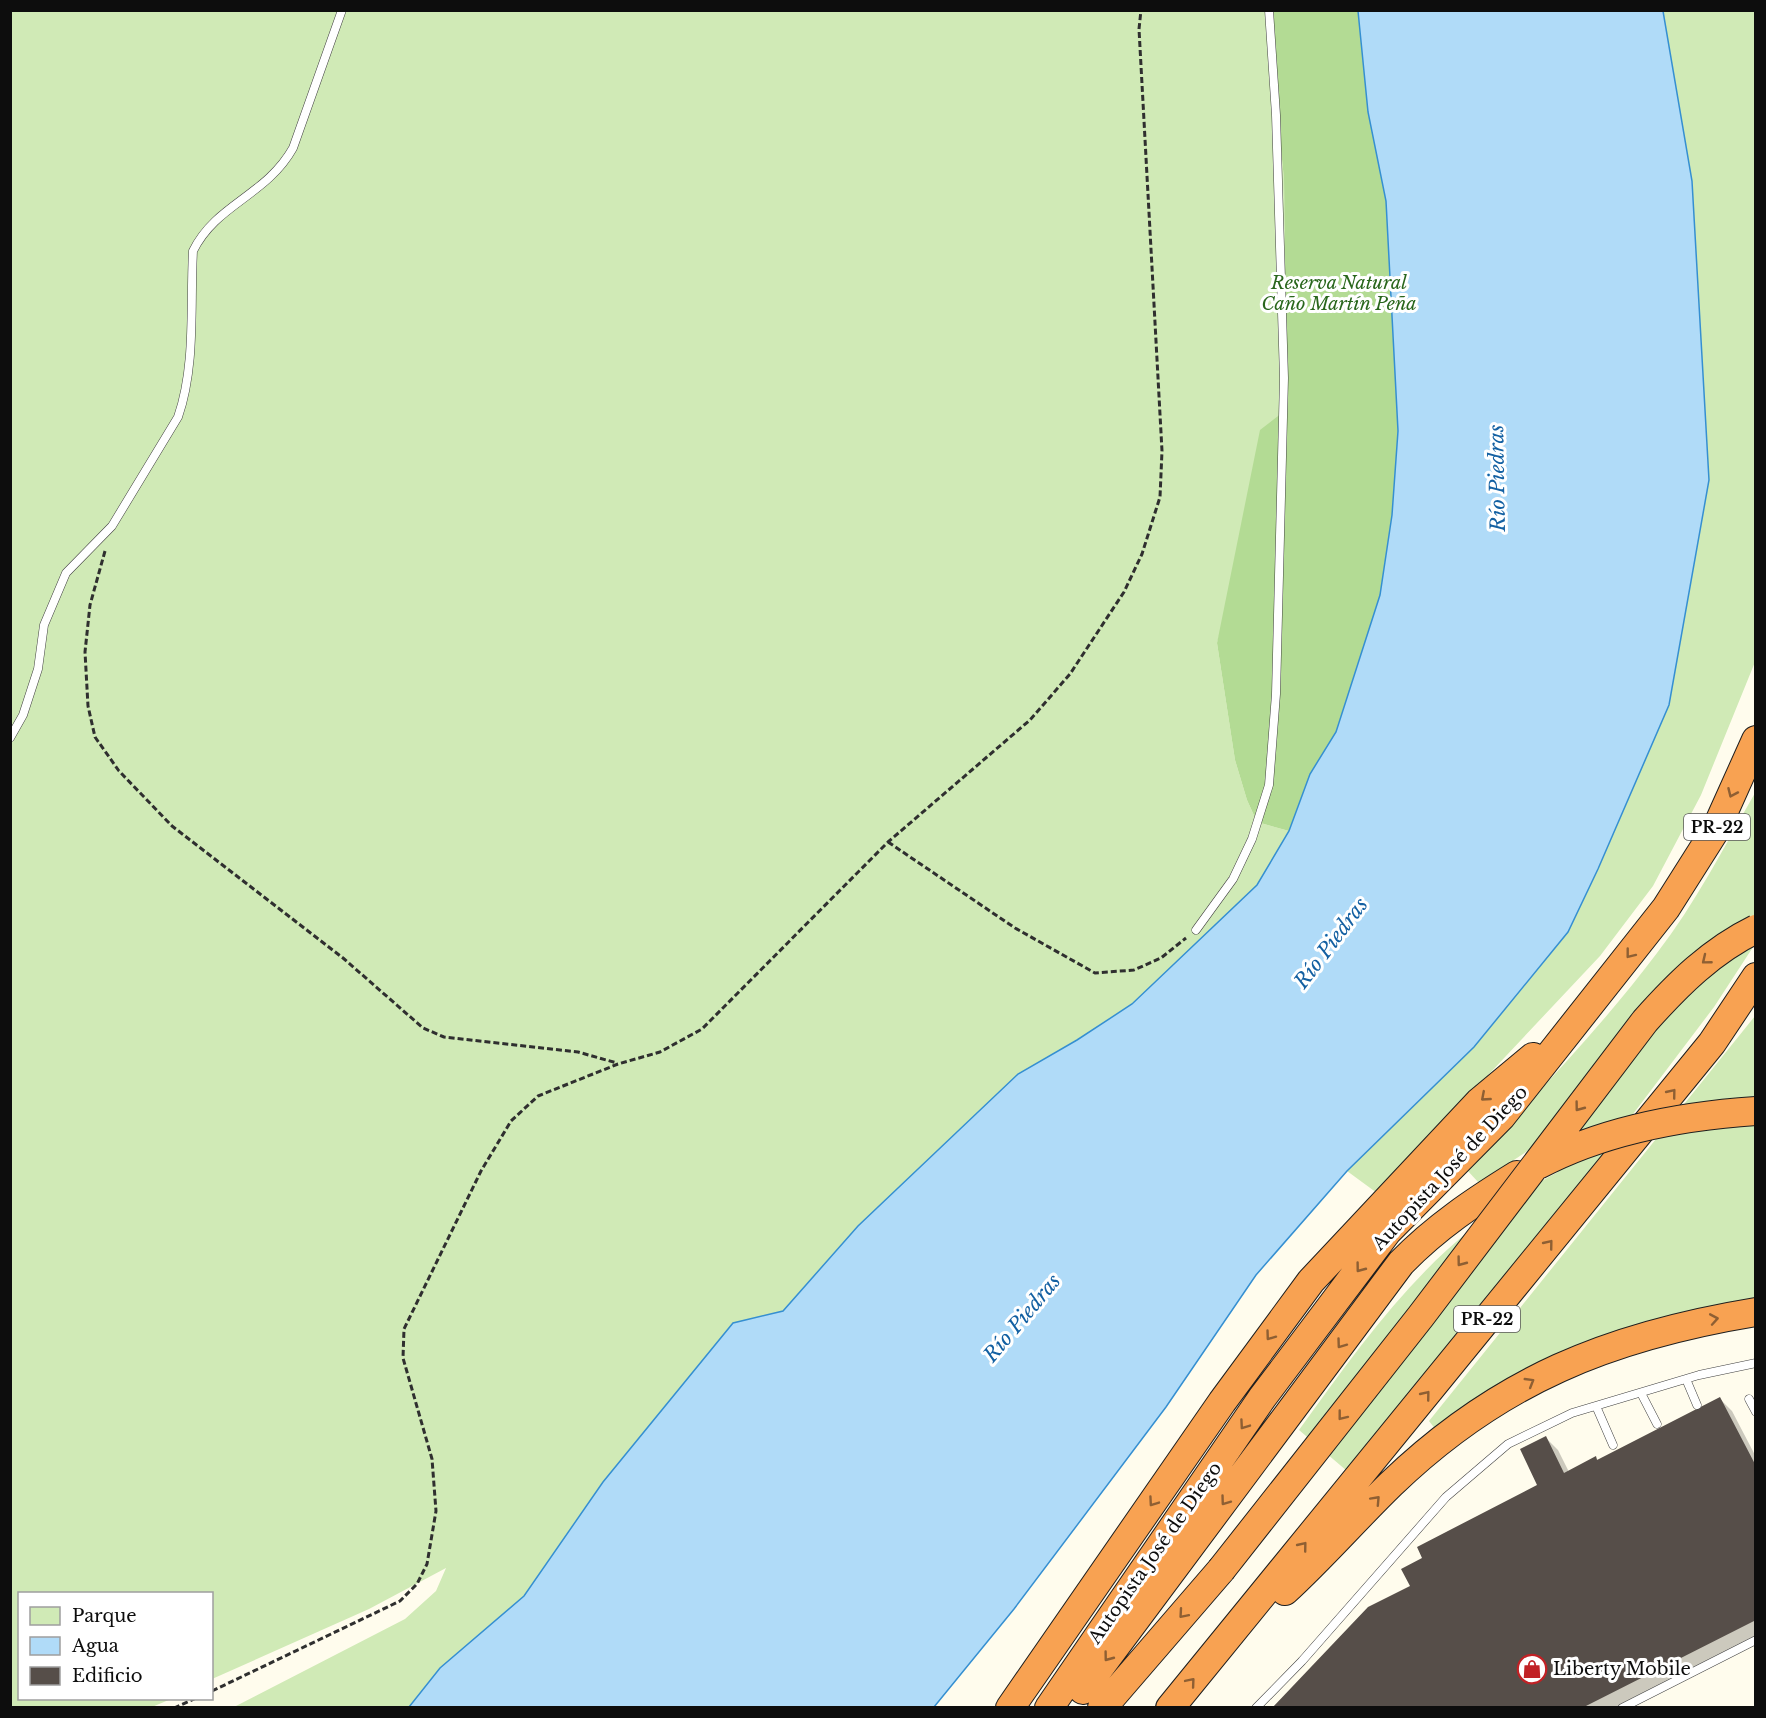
<svg xmlns="http://www.w3.org/2000/svg" width="1766" height="1718" font-family="'Libre Baskerville',serif">
  <style>
    .green { fill: #d0eab6 }
    .forest { fill: #b3db94 }
    .water { fill: #b0dbf8; stroke: #358fd1; stroke-width: 1.5 }
    .shadow { fill: #0003 }
    .building { fill: #564e49 }
    .lines { fill: none; stroke-linecap: round; stroke-linejoin: round }
    .service-casing { stroke: #404040; stroke-width: 9 }
    .motorway-casing { stroke: #1e1e1e; stroke-width: 30 }
    .path { stroke: #2f2f2f; stroke-width: 3; stroke-dasharray: 6 3; stroke-linecap: butt }
    .service { stroke: #fff; stroke-width: 8 }
    .motorway { stroke: #f8a252; stroke-width: 28 }
    .motorway-bridge-casing { stroke: #1e1e1e; stroke-width: 30; stroke-linecap: butt }
    .motorway-bridge { stroke: #f8a252; stroke-width: 28 }
    .oneway { stroke: #8e5f33 }
    .labels { text-anchor: middle; stroke-width: 6; stroke-linejoin: round; paint-order: stroke }
    .shield { fill: #fff; stroke: #565656; stroke-width: 1.5 }
    .shield-label { font-size: 16px; font-weight: bold; fill: #0d0d0d }
    .park-label { font-size: 18px; font-style: italic; fill: #29661c; stroke: #fff }
    .street-label { font-size: 18px; fill: #0d0d0d; stroke: #fff }
    .poi-label { font-size: 18px; fill: #0d0d0d; stroke: #fff; text-anchor: start }
    .water-label { font-size: 20px; font-style: italic; fill: #1360a2; stroke: #fff }
  </style>
  <rect width="100%" height="100%" fill="#fffced"/>
  <path class="green" d="M10 11H1267L1284 179 1286 359 1282 414 1217 643 1235 760 1247 800 1257 822 1289 831 1257 885 1132 1004 1077 1040 858 1226 783 1311 733 1323 603 1482 524 1596 440 1668 409 1707H234L405 1619 436 1591 446 1568 369 1609 212 1679V1594H20V1698L171 1699 152 1707H11Z
    M1663 11H1755V662L1701 795 1653 886 1600 956 1377 1193 1347 1171 1474 1047 1568 932 1598 869 1669 705 1709 480 1692 181Z
    M1755 793V944L1714 1007 1540 1237 1347 1471 1299 1430C1378 1321 1436 1237 1558 1172L1544 1140 1479 1183 1466 1169C1532 1099 1599 1030 1657 953 1695 904 1724 847 1755 793Z
    M1755 1016V1302L1436 1430 1429 1421Z"/>
  <path class="forest" d="M1267 11H1358L1368 112 1386 201 1398 431 1392 515 1380 595 1336 732 1310 774 1289 831 1257 822 1247 800 1235 760 1217 643 1260 430 1282 413 1286 359 1284 179Z"/>
  <path class="water" d="M1358 11H1663L1692 181 1709 480 1669 705 1598 869 1568 932 1474 1047 1347 1171 1256 1275 1166 1407 1014 1609 934 1707H409L440 1668 524 1596 603 1482 733 1323 783 1311 858 1226 1018 1074 1077 1040 1132 1004 1257 885 1289 831 1310 774 1336 732 1380 595 1392 515 1398 431 1386 201 1368 112Z"/>
  <path class="shadow" d="M1720 1399 1732 1411 1756 1457V1637L1616 1708H1274L1412 1587 1424 1558 1539 1486 1546 1438 1558 1450 1569 1472 1596 1458 1599 1461Z"/>
  <path class="building" d="M1720 1397 1756 1466V1620L1582 1708H1272L1368 1607 1410 1586 1401 1569 1422 1558 1417 1547 1537 1485 1520 1449 1546 1436 1564 1473 1596 1456 1597 1460Z"/>
  <g class="lines">
    <g class="service-casing">
      <path id="service" d="M10 738 23 715 38 669 44 625 66 573 112 526 178 417C196 365 190 306 193 251 216 204 266 196 293 148L342 10
        M1196 930 1233 879 1252 839 1269 785 1276 694 1284 378 1276 115 1269 10
        M1686 1379 1697 1405
        M1641 1393 1657 1424
        M1749 1399 1756 1412
        M1596 1406 1613 1445
        M1256 1708 1302 1661 1446 1497 1508 1444 1572 1413 1699 1375 1756 1363
        M1622 1708 1756 1640"/>
    </g>
    <g class="motorway-casing">
      <path id="motorway" d="M1285 1591C1322 1557 1355 1519 1391 1484 1499 1380 1610 1336 1756 1312
        M1083 1690 1401 1263C1436 1227 1475 1201 1517 1175
        M1010 1708 1222 1402 1311 1281 1479 1102 1533 1057
        M1049 1708 1262 1398 1387 1232 1501 1117 1666 908 1716 829 1756 740
        M1102 1708 1221 1570
        M1170 1708 1712 1043 1756 977"/>
    </g>
    <path class="path" d="M105 551 90 605 85 652 88 706 95 737 119 771 172 826 343 958 423 1028 444 1037 578 1052 617 1063
      M888 842 1015 928 1095 973 1134 970 1161 958 1186 938
      M212 1691 400 1601 417 1584 427 1564 436 1511 432 1459 403 1358 404 1329 481 1171 511 1121 538 1096 618 1064 660 1052 702 1029 888 842 1030 720 1070 674 1124 592 1142 554 1160 497 1162 451 1139 29 1141 10
      M174 1708 196 1698"/>
    <use href="#service" class="service"/>
    <use href="#motorway" class="motorway"/>
    <g class="motorway-bridge-casing">
      <path id="motorway-bridge" d="M1538 1165C1604 1130 1681 1116 1756 1111
        M1221 1570 1421 1316 1645 1021C1678 984 1711 951 1756 929"/>
    </g>
    <use href="#motorway-bridge" class="motorway-bridge"/>
  </g>
  <defs><path id="oneway-chevron" d="M-2-3.5L2.5 0L-2 3.5" fill="none" stroke-width="1.6" stroke-linecap="round" stroke-linejoin="round" transform="scale(1.5)"/></defs>
  <g class="oneway">
    <use href="#oneway-chevron" transform="translate(1732 793) rotate(114)"/>
    <use href="#oneway-chevron" transform="translate(1630 954) rotate(128)"/>
    <use href="#oneway-chevron" transform="translate(1706 960) rotate(141)"/>
    <use href="#oneway-chevron" transform="translate(1672 1093) rotate(-51)"/>
    <use href="#oneway-chevron" transform="translate(1485 1097) rotate(139)"/>
    <use href="#oneway-chevron" transform="translate(1579 1107) rotate(127)"/>
    <use href="#oneway-chevron" transform="translate(1549 1244) rotate(-51)"/>
    <use href="#oneway-chevron" transform="translate(1461 1262) rotate(127)"/>
    <use href="#oneway-chevron" transform="translate(1360 1268) rotate(127)"/>
    <use href="#oneway-chevron" transform="translate(1714 1319) rotate(-10)"/>
    <use href="#oneway-chevron" transform="translate(1270 1336) rotate(126)"/>
    <use href="#oneway-chevron" transform="translate(1341 1344) rotate(126)"/>
    <use href="#oneway-chevron" transform="translate(1530 1382) rotate(-31)"/>
    <use href="#oneway-chevron" transform="translate(1426 1395) rotate(-51)"/>
    <use href="#oneway-chevron" transform="translate(1342 1416) rotate(128)"/>
    <use href="#oneway-chevron" transform="translate(1244 1425) rotate(125)"/>
    <use href="#oneway-chevron" transform="translate(1376 1500) rotate(-47)"/>
    <use href="#oneway-chevron" transform="translate(1225 1501) rotate(126)"/>
    <use href="#oneway-chevron" transform="translate(1153 1502) rotate(125)"/>
    <use href="#oneway-chevron" transform="translate(1303 1546) rotate(-51)"/>
    <use href="#oneway-chevron" transform="translate(1183 1614) rotate(131)"/>
    <use href="#oneway-chevron" transform="translate(1108 1657) rotate(127)"/>
    <use href="#oneway-chevron" transform="translate(1191 1682) rotate(-50)"/>
  </g>
  <defs>
    <g id="shop-ring" transform="scale(1.5)"><circle r="9.5" fill="#fff" stroke="#c12125" stroke-width="1.5"/><path d="M-5-2.5h2.3a2.7 3.5 0 0 1 5.4 0H5L5.5 6h-11ZM-1.5-2.5h3a1.5 2.3 0 0 0-3 0Z" fill="#c12125"/></g>
  </defs>
  <g fill-rule="evenodd">
    <use href="#shop-ring" x="1532" y="1669"/>
  </g>
  <g class="labels">
    <g class="shield">
      <rect x="1684" y="814" width="66" height="26" rx="4.5"/>
      <rect x="1454" y="1306" width="66" height="26" rx="4.5"/>
    </g>
    <g class="shield-label">
      <text x="1717" y="833">PR-22</text>
      <text x="1487" y="1325">PR-22</text>
    </g>
    <g class="park-label">
      <text x="1339" y="289">Reserva Natural<tspan x="1339" dy="21">Caño Martín Peña</tspan></text>
    </g>
    <g class="street-label">
      <text transform="translate(1450 1168) rotate(-47)" y="6">Autopista José de Diego</text>
      <text transform="translate(1155 1553) rotate(-55)" y="6">Autopista José de Diego</text>
    </g>
    <g class="poi-label">
      <text x="1553" y="1675">Liberty Mobile</text>
    </g>
    <g class="water-label">
      <text transform="translate(1497 478) rotate(-91)" y="7">Río Piedras</text>
      <text transform="translate(1331 943) rotate(-53)" y="7">Río Piedras</text>
      <text transform="translate(1022 1318) rotate(-50)" y="7">Río Piedras</text>
    </g>
  </g>
  <rect width="1766" height="1718" fill="none" stroke="#0d0d0d" stroke-width="24"/>
  <rect x="18" y="1592" width="195" height="108" fill="#ffffff" stroke="#9e9e9e" stroke-width="1.5"/>
  <rect x="30" y="1607" width="30" height="18" fill="#d0eab6" stroke="#9e9e9e" stroke-width="1.5"/>
  <text x="72" y="1622" font-size="18" fill="#0d0d0d">Parque</text>
  <rect x="30" y="1637" width="30" height="18" fill="#b0dbf8" stroke="#9e9e9e" stroke-width="1.5"/>
  <text x="72" y="1652" font-size="18" fill="#0d0d0d">Agua</text>
  <rect x="30" y="1667" width="30" height="18" fill="#564e49" stroke="#9e9e9e" stroke-width="1.5"/>
  <text x="72" y="1682" font-size="18" fill="#0d0d0d">Edificio</text>
</svg>
